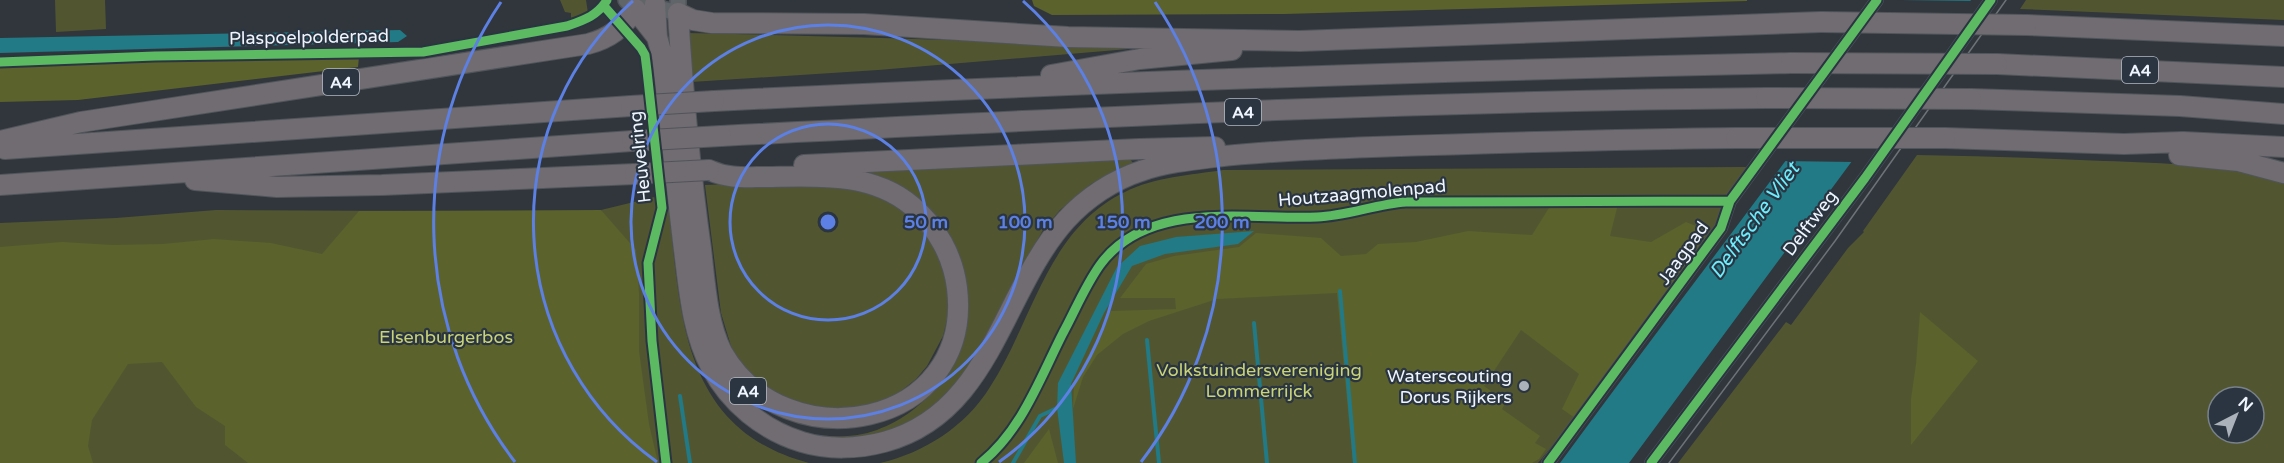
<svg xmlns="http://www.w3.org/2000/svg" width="2284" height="463" font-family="'Varela Round',sans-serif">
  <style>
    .green { fill: #515631; fill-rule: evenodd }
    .forest { fill: #5c622c }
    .water { fill: #217a85 }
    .pier { fill: #30363c }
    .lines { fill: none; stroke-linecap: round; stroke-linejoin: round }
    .stream { stroke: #217a85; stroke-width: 4 }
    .street-casing { stroke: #50555b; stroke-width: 14 }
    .secondary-casing { stroke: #50555b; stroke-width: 18 }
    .highway-casing { stroke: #50555b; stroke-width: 22 }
    .street { stroke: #60656a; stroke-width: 10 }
    .secondary { stroke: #60656a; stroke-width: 15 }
    .highway { stroke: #716c71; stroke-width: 20 }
    .tram { stroke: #6d7278; stroke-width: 1.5 }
    .highway-bridge-casing { stroke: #50555b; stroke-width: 22; stroke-linecap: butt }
    .highway-bridge { stroke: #716c71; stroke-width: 20 }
    .cycleway-casing { stroke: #2b3541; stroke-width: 13 }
    .cycleway { stroke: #5cba63; stroke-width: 9 }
    .ring { fill: none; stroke: #5c80e3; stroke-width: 3 }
    .poi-dot { fill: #acb2b9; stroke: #2b3541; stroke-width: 2 }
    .labels { text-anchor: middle; stroke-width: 4.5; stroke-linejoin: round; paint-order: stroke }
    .shield { fill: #2b3541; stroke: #b4bbc5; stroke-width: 1.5 }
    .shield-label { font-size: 16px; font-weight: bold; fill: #eef5fd }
    .street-label { font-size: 18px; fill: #eef5fd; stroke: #2b3541 }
    .park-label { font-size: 18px; fill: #c9d377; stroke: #2b3541 }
    .poi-label { font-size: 18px; fill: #eef5fd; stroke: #2b3541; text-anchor: end }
    .water-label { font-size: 20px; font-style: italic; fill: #6beefe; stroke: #2b3541 }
    .centre { fill: #5c80e3; stroke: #2b3541; stroke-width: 3 }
    .ring-label { font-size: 18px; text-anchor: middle; font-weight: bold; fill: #5c80e3; stroke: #2b3541; stroke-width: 4.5; stroke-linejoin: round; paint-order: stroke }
  </style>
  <rect width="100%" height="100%" fill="#30363c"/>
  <path class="green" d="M55 0H105L106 29 56 32Z
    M560 0H586L588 13 571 18V13L565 12Z
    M2026 0H2284V20L2020 9Z
    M685 33C849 36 1012 43 1176 45L878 70 691 82Z
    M1917 155C1979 156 2041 158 2104 161 2164 163 2227 164 2284 184V463H1678L1786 322 1791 325 1848 248 1864 232 1863 231ZM2218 397H2254V433H2218Z
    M1129 158 1133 163 1091 184 1060 210 1043 230 1030 253 965 382 917 425 834 444 801 433C826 437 852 439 877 430 936 409 981 341 963 278 960 268 958 251 952 243 947 236 933 230 926 225 899 207 873 189 847 171Z
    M1746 167 1745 169H1748L1732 191 1711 233 1608 370 1575 418 1538 463H880C924 453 966 426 990 387 1033 321 1047 229 1125 192 1154 177 1191 175 1223 170Z
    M823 180 891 198 933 239 948 278 947 320 943 336 927 366 916 379 896 395 873 406 823 412 768 391 739 361 731 346 721 313 705 185Z
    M667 194C681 305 676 428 809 463H0V223L116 218 216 210 602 212 601 210Z"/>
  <path class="forest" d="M1032 0H1747V1L1284 14 1052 15 1034 6Z
    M359 57 358 67 78 100 0 102V65Z
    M1552 203 1618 204 1610 236 1651 242 1686 222 1708 231 1675 283 1575 418 1562 409 1579 374 1521 330 1484 386 1506 402 1502 409 1540 436 1535 443 1546 449 1539 459 1532 463H1353L1337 293 1217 299 1149 321 1123 334 1097 355 1083 377 1073 409 1074 383 1111 311 1176 309 1175 298H1120L1146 264 1174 256 1239 247 1256 233 1321 238 1341 256 1366 254 1378 244 1416 242 1468 231 1532 235Z
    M601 210 636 250 639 293V351L649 424 658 463H248L225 445V426L196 407 162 362 128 364 92 420 88 446 93 463H0V247L62 242 112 245 163 244 214 239 271 243 322 254 359 211Z
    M1920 312 1978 361 1911 445V399L1916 364Z
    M1049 429 1058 463H1024Z"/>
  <path class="water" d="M1904 0H1971L1629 463H1560C1674 308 1791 156 1904 0Z
    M400 30 407 36 398 42 0 53V38Z
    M1254 231 1238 244 1165 254 1132 266 1104 313 1071 384 1076 463H1064L1057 408 1058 383 1117 267 1140 246 1176 237Z"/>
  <path class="pier" d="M1900 0 1974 1 1854 162 1783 161Z"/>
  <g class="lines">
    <path class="stream" d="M1340 291 1355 463
      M1254 323 1267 463
      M1147 340 1159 463
      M680 396 690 463
      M1013 463 1040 416 1057 408"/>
    <g class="street-casing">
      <path id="street" d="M1548 463 1721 228 1730 201 1877 0
        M1651 463 1865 178 1991 0"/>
    </g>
    <g class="secondary-casing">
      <path id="secondary" d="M626 0 635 9 639 0
        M650 0 662 9 678 13V0"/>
    </g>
    <g class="highway-casing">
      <path id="highway" d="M655 4 657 37
        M2026 25 2284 36
        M1997 64 2284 77
        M1051 75 1140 59 1232 50
        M1971 99 2180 106 2284 114
        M714 101C1073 83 1432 71 1791 63
        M721 136C1069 118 1417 101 1766 98
        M1945 138 2124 144 2183 142 2284 147
        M0 141 81 122 588 44C610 38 623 28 635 9L657 37 662 55C670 120 676 185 684 250 689 289 692 332 711 367 730 403 763 430 802 442 828 450 858 449 884 442 992 413 1001 292 1066 220 1086 198 1113 180 1141 171 1164 163 1190 160 1215 157 1268 151 1320 149 1373 147 1494 143 1615 139 1736 138
        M5 149 631 106
        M2179 155 2239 161 2284 173
        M804 165 1139 149 1215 147
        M709 170C729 179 745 177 768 177 817 176 872 172 912 206 937 227 953 256 957 288 974 429 785 463 722 352 707 322 705 283 701 249 690 171 683 92 678 13L693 20 712 23 864 24 1068 37 1300 41 1821 22
        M195 180 277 187 382 185 635 174
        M0 185 632 141"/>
    </g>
    <use href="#street" class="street"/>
    <use href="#secondary" class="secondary"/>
    <use href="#highway" class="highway"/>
    <path class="tram" d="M1669 463 1835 241 2006 0"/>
    <g class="highway-bridge-casing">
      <path id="highway-bridge" d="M1821 22 2026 25
        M1791 63 1997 64
        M1766 98 1971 99
        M631 106 714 101
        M1736 138H1945
        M632 141 721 136
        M635 174 709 170"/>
    </g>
    <use href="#highway-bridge" class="highway-bridge"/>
    <g class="cycleway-casing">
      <path id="cycleway" d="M604 6 641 48 645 55 647 71 662 208 648 263 652 341 666 463
        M0 62 155 56 423 52 567 26C584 20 597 16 607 0
        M981 463C1022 430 1040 378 1063 333 1075 311 1085 286 1100 265 1148 199 1246 220 1317 217 1347 216 1376 204 1406 202L1730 201
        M1548 463 1721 228 1730 201 1877 0
        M1651 463 1865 178 1991 0"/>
    </g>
    <use href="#cycleway" class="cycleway"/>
  </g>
  <g class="ring">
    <circle cx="828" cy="222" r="98"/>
    <circle cx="828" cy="222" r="197"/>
    <path d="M657 462A295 295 0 0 1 633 1M1023 1A295 295 0 0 1 999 462"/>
    <path d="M515 462A394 394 0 0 1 501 2M1155 2A394 394 0 0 1 1141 462"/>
  </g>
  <circle class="poi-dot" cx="1524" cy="386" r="6"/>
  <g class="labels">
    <g class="shield">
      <rect x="2122" y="57" width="36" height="26" rx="4.5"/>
      <rect x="323" y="69" width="36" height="26" rx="4.5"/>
      <rect x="1225" y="99" width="36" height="26" rx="4.5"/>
      <rect x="730" y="378" width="36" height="26" rx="4.5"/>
    </g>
    <g class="shield-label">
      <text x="2140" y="76">A4</text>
      <text x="341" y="88">A4</text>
      <text x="1243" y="118">A4</text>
      <text x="748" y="397">A4</text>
    </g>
    <g class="street-label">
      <text transform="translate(309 37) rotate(-1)" y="6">Plaspoelpolderpad</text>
      <text transform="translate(640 157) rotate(-96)" y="6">Heuvelring</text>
      <text transform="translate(1362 193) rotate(-5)" y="6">Houtzaagmolenpad</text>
      <text transform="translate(1810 223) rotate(-53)" y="6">Delftweg</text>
      <text transform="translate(1683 253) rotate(-54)" y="6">Jaagpad</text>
    </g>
    <g class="park-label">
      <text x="446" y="343">Elsenburgerbos</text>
      <text x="1259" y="376">Volkstuindersvereniging<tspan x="1259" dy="21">Lommerrijck</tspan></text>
    </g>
    <g class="poi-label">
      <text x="1512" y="382">Waterscouting<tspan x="1512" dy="21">Dorus Rijkers</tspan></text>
    </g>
    <g class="water-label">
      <text transform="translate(1754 220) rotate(-54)" y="7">Delftsche Vliet</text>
    </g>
  </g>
  <circle cx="828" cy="222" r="9" class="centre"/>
  <g class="ring-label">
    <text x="926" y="228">50 m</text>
    <text x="1025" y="228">100 m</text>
    <text x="1123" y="228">150 m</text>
    <text x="1222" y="228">200 m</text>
  </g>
  <g transform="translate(2236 415) rotate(42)"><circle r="28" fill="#2b3541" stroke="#79828c" stroke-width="1.5"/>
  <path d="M0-4.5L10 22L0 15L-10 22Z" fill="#acb2b9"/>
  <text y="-9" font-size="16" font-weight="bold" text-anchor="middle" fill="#eef5fd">N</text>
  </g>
</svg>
